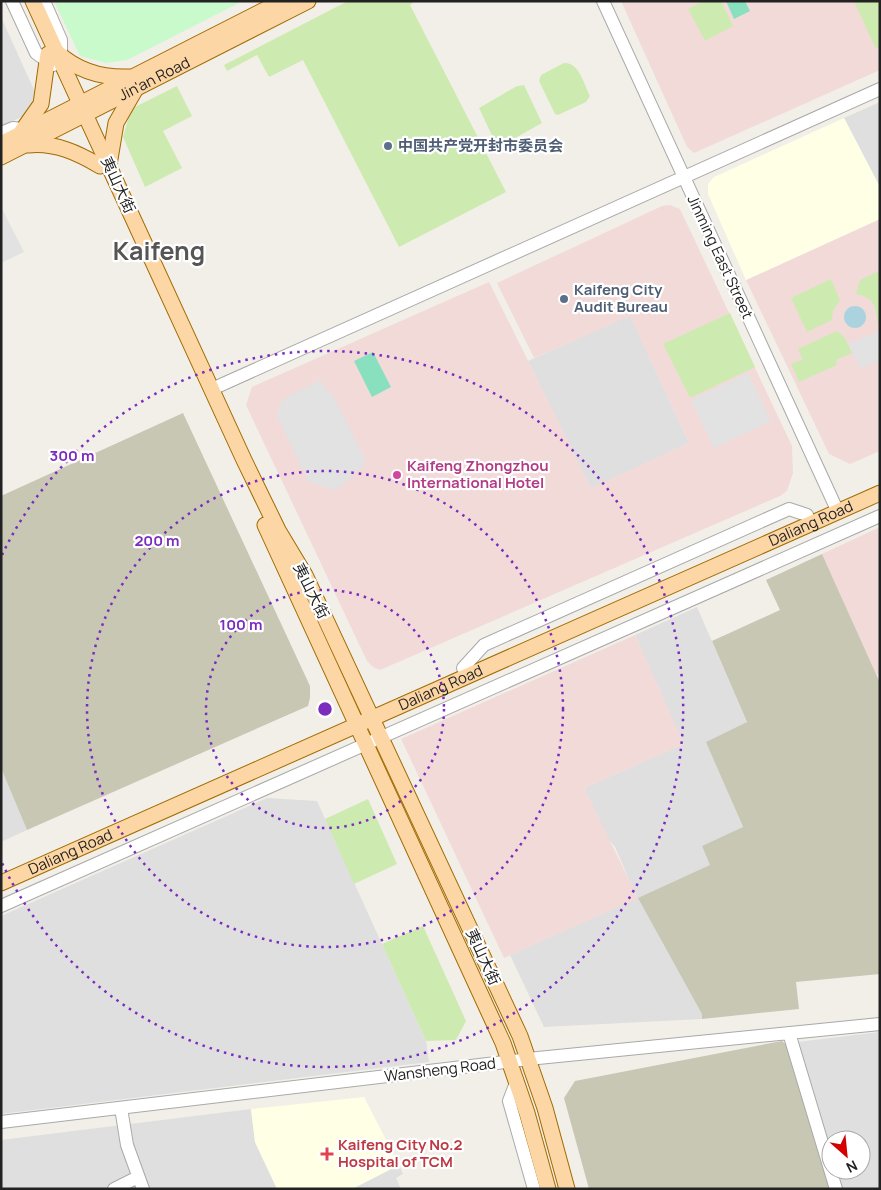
<svg xmlns="http://www.w3.org/2000/svg" width="881" height="1190" font-family="Manrope,'Noto Sans SC',sans-serif">
  <style>
    .residential { fill: #e0dfdf }
    .commercial { fill: #f2dad9 }
    .education { fill: #ffffe5 }
    .construction { fill: #c7c7b4 }
    .grass { fill: #cdebb0 }
    .park { fill: #c8facc }
    .pitch { fill: #88e0be }
    .parking { fill: #e2e2e2 }
    .water { fill: #aad3df }
    .lines { fill: none; stroke-linecap: round; stroke-linejoin: round }
    .minor-casing { stroke: #a9a9a9; stroke-width: 14 }
    .major-casing { stroke: #a06b00; stroke-width: 17 }
    .minor { stroke: #fff; stroke-width: 12 }
    .major { stroke: #fcd6a4; stroke-width: 15 }
    .ring { fill: none; stroke: #7b2cbf; stroke-width: 2.5; stroke-dasharray: 2.5 5 }
    .service-dot { fill: #5c6f8a; stroke: #fff; stroke-width: 2 }
    .hotel-dot { fill: #d1479c; stroke: #fff; stroke-width: 2 }
    .health-dot { fill: #e0444e; stroke: #fff; stroke-width: 2 }
    .labels { text-anchor: middle; stroke-width: 4.5; stroke-linejoin: round; paint-order: stroke }
    .street-label { font-size: 15px; fill: #222; stroke: #fff }
    .service-label { font-size: 15px; font-weight: bold; fill: #4e5e75; stroke: #fff; text-anchor: start }
    .hotel-label { font-size: 15px; font-weight: bold; fill: #b23c85; stroke: #fff; text-anchor: start }
    .health-label { font-size: 15px; font-weight: bold; fill: #be3a42; stroke: #fff; text-anchor: start }
    .town-label { font-size: 25px; font-weight: bold; fill: #555; stroke: #fff }
    .centre { fill: #7b2cbf; stroke: #fff; stroke-width: 2.5 }
    .ring-label { font-size: 15px; text-anchor: middle; font-weight: bold; fill: #7b2cbf; stroke: #fff; stroke-width: 4.5; stroke-linejoin: round; paint-order: stroke }
  </style>
  <rect width="100%" height="100%" fill="#f2efe9"/>
  <path class="residential" d="M1 17 35 92 31 106 25 115 1 127Z
    M880 102V187L844 118Z
    M630 315 689 443 591 489 528 361Z
    M697 607 747 722 707 742 743 828 702 846 711 865 702 1019 544 1027 510 955 637 898 615 847 607 837 584 788 683 744 635 635Z
    M1 768 27 830 1 842Z
    M267 798 317 801 426 1041 429 1062 1 1114V916Z
    M880 1032V1189H842L836 1170H861V1140H831V1153L797 1042Z
    M251 1109 255 1142 277 1189H1V1140Z
    M399 1165 403 1174 396 1178 401 1189H352Z"/>
  <path class="commercial" d="M621 1H880V70L694 153 687 147Z
    M670 205 680 209 792 446 793 473 787 491 780 496 380 670 373 667 367 661 246 405 252 387 489 282 591 488 689 443 630 316 534 358 497 283 662 206Z
    M880 219V451L850 464 829 454 746 280Z
    M880 527V673L876 675 822 554Z
    M635 635 684 744 584 788 638 898 504 958 401 739Z"/>
  <path class="education" d="M844 118 880 187V219L746 280 708 194V184L714 177Z
    M364 1097 399 1165 352 1189H277L255 1142 251 1109Z"/>
  <path class="construction" d="M183 413 310 686V698L308 706 27 830 1 768V496Z
    M822 554 880 683V974L796 982 799 1009 702 1019V1014L638 898 710 865 702 846 743 827 706 742 747 722 712 641 780 610 766 580Z
    M782 1041 787 1045 831 1189H589L564 1098 575 1081Z"/>
  <path class="grass" d="M348 1H416L410 5 506 192 399 247 303 60 269 77 257 55 227 71 224 65Z
    M703 1H721L733 26 705 41 688 9Z
    M854 1H880V47L876 49Z
    M564 63C579 62 584 84 590 96L586 102 558 115 555 114 539 81 541 75Z
    M524 85 542 123 508 142 496 144 479 108 517 86Z
    M177 86 192 116 163 131 182 168 145 187 123 137 131 109Z
    M879 271 880 272V329C873 313 881 299 856 294L860 280Z
    M831 279 840 300 833 311 832 320 807 332 791 298Z
    M730 313 755 367 692 397 689 396 663 344Z
    M837 331 845 338 852 353 836 360 837 365 799 382 791 364 803 359 798 349Z
    M368 799 397 864 354 884 325 819Z
    M423 926 466 1021 456 1040 426 1041 382 944Z"/>
  <path class="park" d="M54 1H243L127 60 106 63 80 56Z"/>
  <path class="pitch" d="M726 1H745L750 11 734 19Z
    M373 352 391 387 372 397 354 361Z"/>
  <path class="parking" d="M1 207 24 252 1 263Z
    M880 331V364L878 361 861 369 848 344Z
    M748 373 771 421 714 448 691 400Z
    M320 380 326 390 331 392 365 458 363 466 340 487 333 490 308 481 277 416 282 400Z"/>
  <path class="water" d="M844 317a11 11 0 1 1 22 0a11 11 0 1 1-22 0Z"/>
  <g class="lines">
    <g class="minor-casing">
      <path id="minor" d="M12 1 36 53 53 65
        M44 1 61 40V62
        M603 1 838 512
        M1 133 13 128 28 130
        M212 389 880 89
        M463 668 484 645 789 509 807 515
        M1 906 880 516
        M789 1033 836 1189
        M517 1080 509 1101 534 1189
        M121 1108 127 1145 143 1189
        M1 1122 538 1058 880 1024
        M114 1189 138 1177"/>
    </g>
    <g class="major-casing">
      <g id="major">
        <path d="M33 1 244 460 278 530 305 575 520 1036 545 1108 567 1189"/>
        <path d="M58 53C78 71 103 78 129 77"/>
        <path d="M22 131 41 104 48 54"/>
        <path d="M1 144 282 1"/>
        <path d="M28 145C55 142 78 153 100 166"/>
        <path id="s1" d="M1 157 308 1"/>
        <path d="M109 165 116 123 135 90"/>
        <path d="M265 525 503 1043 527 1113 548 1189"/>
        <path id="s2" d="M1 883 880 493"/>
      </g>
    </g>
    <use href="#minor" class="minor"/>
    <use href="#major" class="major"/>
  </g>
  <g class="ring">
    <circle cx="325" cy="709" r="119"/>
    <circle cx="325" cy="709" r="238"/>
    <path d="M2 555A358 358 0 1 1 2 863"/>
  </g>
  <g class="service-dot">
    <circle cx="388" cy="146" r="5"/>
    <circle cx="564" cy="299" r="5"/>
  </g>
  <circle class="hotel-dot" cx="397" cy="475" r="5"/>
  <path class="health-dot" d="M324.5 1146.5h5v5h5v5h-5v5h-5v-5h-5v-5h5z"/>
  <g class="labels">
    <g class="street-label">
      <text dy="5" stroke="none"><textPath href="#s1" startOffset="172">Jin'an Road</textPath></text>
      <text transform="translate(118 185) rotate(65)" y="5">夷山大街</text>
      <text transform="translate(720 257) rotate(65)" y="5">Jinming East Street</text>
      <text dy="5" stroke="none"><textPath href="#s2" startOffset="886">Daliang Road</textPath></text>
      <text transform="translate(311 591) rotate(63)" y="5">夷山大街</text>
      <text dy="5" stroke="none"><textPath href="#s2" startOffset="481">Daliang Road</textPath></text>
      <text dy="5" stroke="none"><textPath href="#s2" startOffset="76">Daliang Road</textPath></text>
      <text transform="translate(483 957) rotate(65)" y="5">夷山大街</text>
      <text transform="translate(440 1070) rotate(-7)" y="5">Wansheng Road</text>
    </g>
    <g class="service-label">
      <text x="398" y="151">中国共产党开封市委员会</text>
      <text x="574" y="295">Kaifeng City<tspan x="574" dy="17">Audit Bureau</tspan></text>
    </g>
    <g class="hotel-label">
      <text x="407" y="471">Kaifeng Zhongzhou<tspan x="407" dy="17">International Hotel</tspan></text>
    </g>
    <g class="health-label">
      <text x="338" y="1150">Kaifeng City No.2<tspan x="338" dy="17">Hospital of TCM</tspan></text>
    </g>
    <g class="town-label">
      <text x="159" y="260">Kaifeng</text>
    </g>
  </g>
  <circle cx="325" cy="709" r="8" class="centre"/>
  <g class="ring-label">
    <text x="72" y="461">300 m</text>
    <text x="157" y="546">200 m</text>
    <text x="241" y="630">100 m</text>
  </g>
  <rect width="881" height="1190" fill="none" stroke="#222222" stroke-width="5"/>
  <g transform="translate(846 1155) rotate(153)"><circle r="24" fill="#ffffff" stroke="#a7a7a7"/>
  <path d="M0-4L9 19L0 12L-9 19Z" fill="#d40000"/>
  <text y="-8" font-size="14" font-weight="bold" text-anchor="middle" fill="#222222">N</text>
  </g>
</svg>
